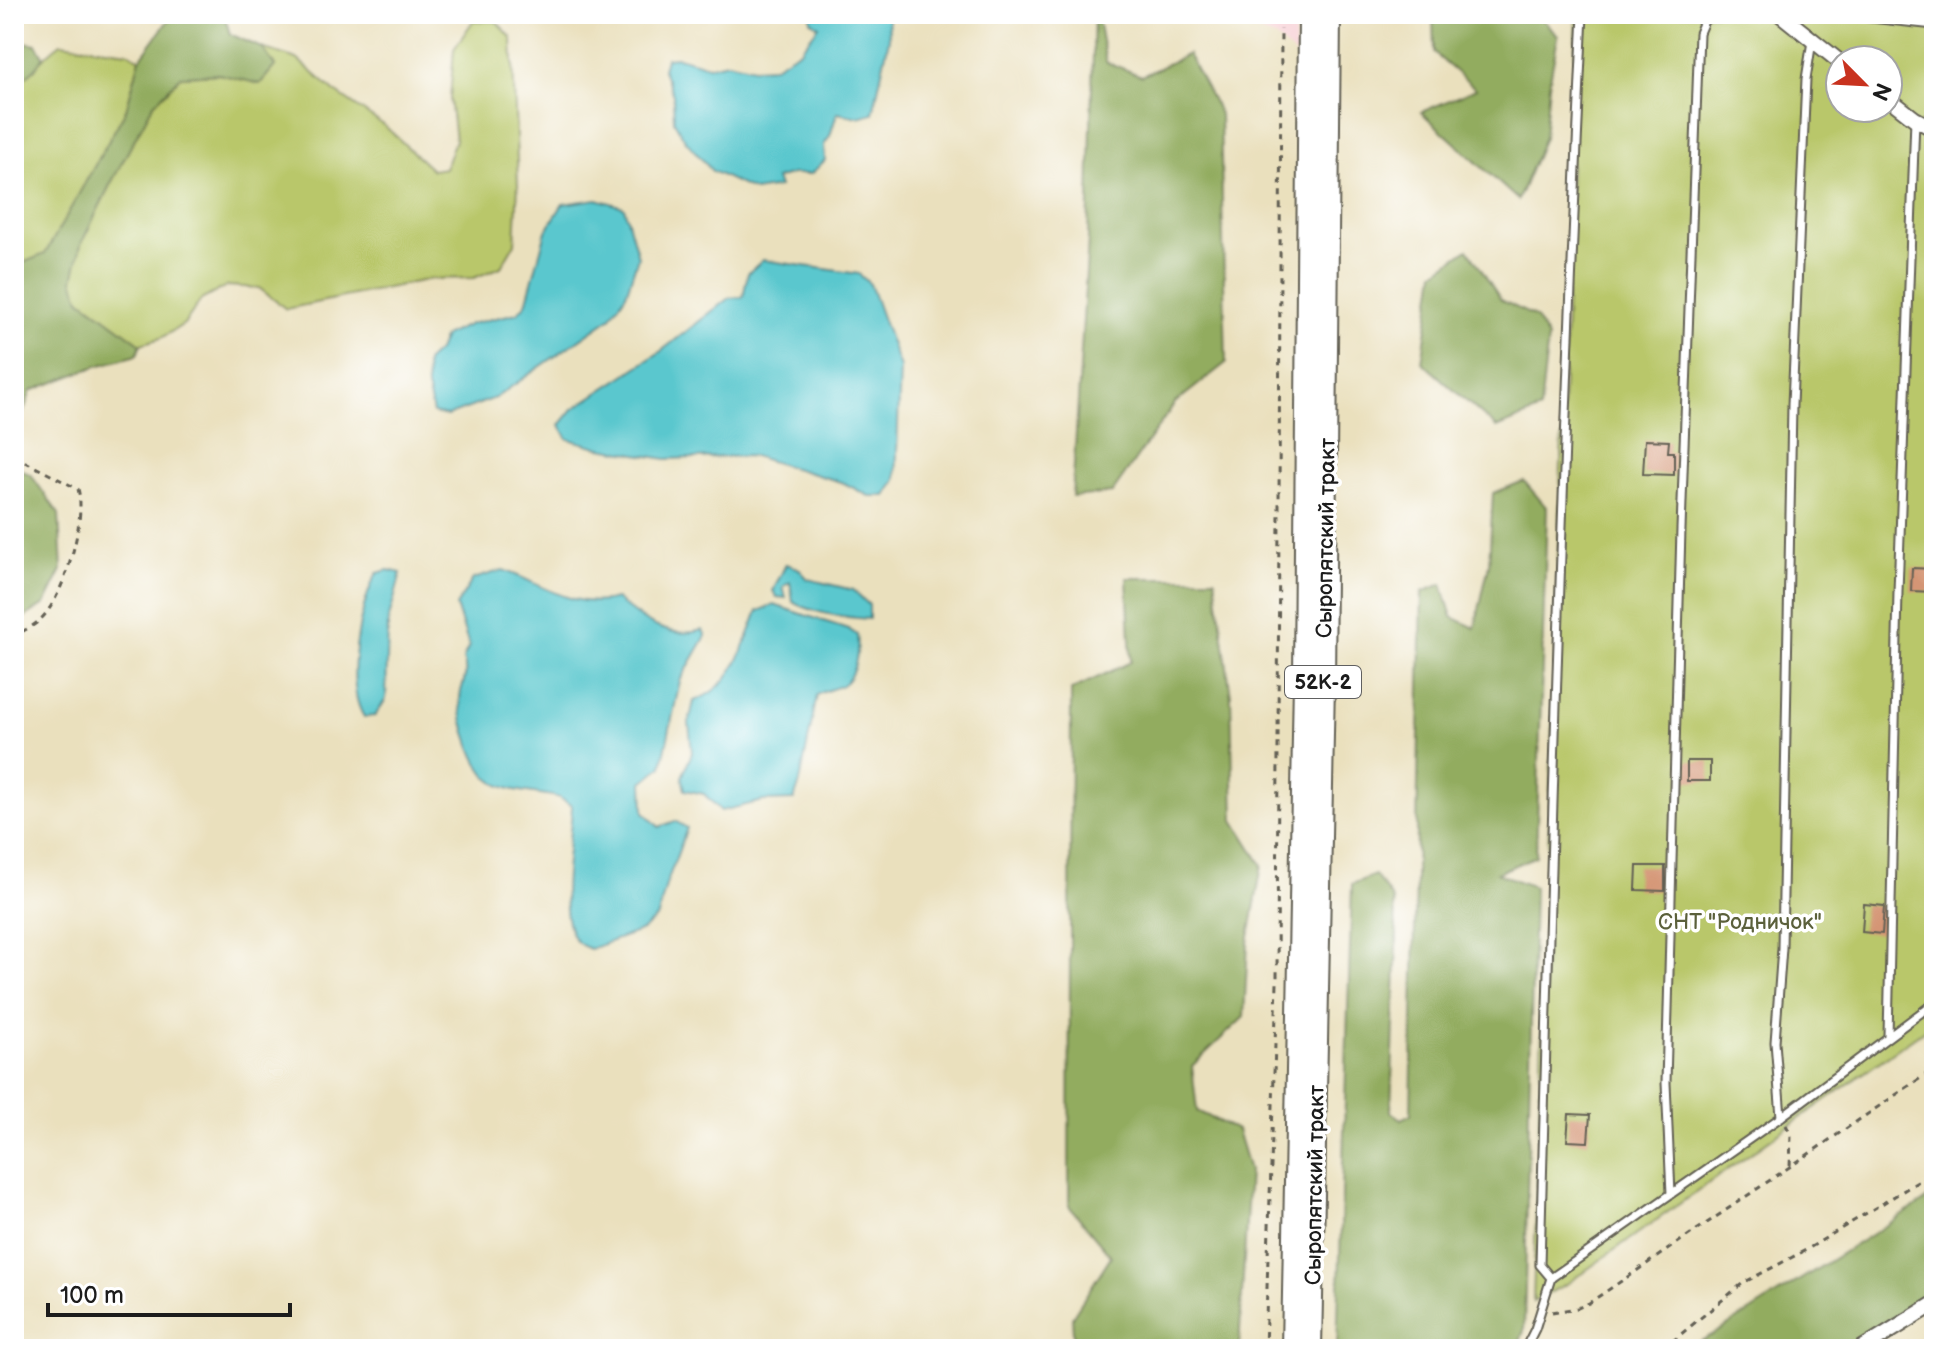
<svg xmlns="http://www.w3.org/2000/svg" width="1948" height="1363" font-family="'Balsamiq Sans',sans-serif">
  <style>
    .built { fill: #f7cfd4 }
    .green { fill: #b9c76a; stroke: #6a7243; stroke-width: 2; fill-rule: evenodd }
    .forest { fill: #92ac5e; stroke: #57643d; stroke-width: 2 }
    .water { fill: #5ac7ce; stroke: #3b7275; stroke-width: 2 }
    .building { fill: #d49575 }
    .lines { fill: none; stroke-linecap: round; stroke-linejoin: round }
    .lane-casing { stroke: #646154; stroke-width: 11 }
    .street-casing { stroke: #646154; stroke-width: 18 }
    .primary-casing { stroke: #646154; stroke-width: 26 }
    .path { stroke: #646154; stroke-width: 3; stroke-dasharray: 6 6; stroke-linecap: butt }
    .lane { stroke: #fff; stroke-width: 7 }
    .street { stroke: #fff; stroke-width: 14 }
    .primary { stroke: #fff; stroke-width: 22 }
    .labels { text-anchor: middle; stroke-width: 7; stroke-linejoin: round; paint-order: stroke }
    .shield { fill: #fff; stroke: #606060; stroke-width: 2 }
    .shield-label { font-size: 20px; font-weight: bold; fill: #1c1c1c }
    .street-label { font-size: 22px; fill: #1c1c1c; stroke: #fff }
    .park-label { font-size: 22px; fill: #5b603b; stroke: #fff }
  </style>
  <rect width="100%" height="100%" fill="#fff"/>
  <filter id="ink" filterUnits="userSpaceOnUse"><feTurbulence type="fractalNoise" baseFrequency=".0125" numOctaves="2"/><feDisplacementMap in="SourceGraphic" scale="16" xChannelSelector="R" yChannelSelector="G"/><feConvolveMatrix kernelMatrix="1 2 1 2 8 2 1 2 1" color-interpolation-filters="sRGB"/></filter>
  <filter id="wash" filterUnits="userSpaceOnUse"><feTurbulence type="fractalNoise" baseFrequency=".006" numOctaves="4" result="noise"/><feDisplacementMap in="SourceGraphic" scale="32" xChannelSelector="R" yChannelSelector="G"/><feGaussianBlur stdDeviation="1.8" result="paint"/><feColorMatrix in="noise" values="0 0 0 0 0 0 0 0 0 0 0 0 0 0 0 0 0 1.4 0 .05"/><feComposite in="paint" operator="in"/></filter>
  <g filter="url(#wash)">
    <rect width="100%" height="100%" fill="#eae0bd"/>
    <path class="built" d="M1242 14 1281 16 1294 14 1296 56 1275 37 1257 31Z"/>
    <path class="green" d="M1576 14H1934V1023L1568 1283 1533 1302ZM1840 60H1888V108H1840Z
      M473 21H496L512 38 518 185 515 243 501 267 474 278 431 279 286 309 259 288 227 286 201 300 184 324 161 338 141 344 80 299 72 280 81 244 110 185 153 105 181 76 219 74 260 84 275 66 262 48 297 59 334 91 386 127 432 170 445 168 455 140 450 99 454 49Z
      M61 43 128 52 140 59 126 110 77 200 45 255 23 263 14 260V87C30 72 43 56 61 43Z"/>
    <path class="forest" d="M177 14H224L230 34 262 48 275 66 260 84 219 74 181 76 153 105 110 185 81 244 73 280 80 299 141 344 137 355 97 366 31 391 23 413 14 419V260L23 263 45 254 126 110 140 59 170 18Z
      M1094 14H1097L1106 62 1142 76 1188 54 1220 114 1226 363 1175 403 1112 493 1072 497 1088 239Z
      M1433 14H1538L1558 36 1549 85 1544 137 1518 200 1421 112 1476 89 1434 53Z
      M16 41 36 44 43 56 35 69 14 87V43Z
      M1468 249 1501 300 1535 317 1548 338 1540 410 1497 428 1422 362 1435 272Z
      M14 466 31 475 59 514 62 570 45 604 14 624Z
      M1524 481 1547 508 1536 856 1497 873 1534 887 1524 1331 1517 1349H1337L1352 884 1375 875 1393 900 1397 936 1391 1112 1401 1119 1411 1114 1422 592 1442 584 1452 617 1475 628 1489 564 1493 493Z
      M1127 578H1215L1231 696 1234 820 1262 865 1248 943 1244 1017 1192 1066 1197 1111 1237 1130 1249 1170 1239 1349H1074L1072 1317 1111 1256 1069 1206 1071 690 1131 662Z
      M1934 1195V1292L1842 1349H1686L1716 1333Z"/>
    <path class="water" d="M811 14H888L889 39 873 113 858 117 837 113 830 136 824 145 825 160 811 174H792L776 179 779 187 754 191 712 171 685 140 674 121 673 95 663 70 666 58 678 57 709 66 728 62 754 68 773 67 800 50 819 26 811 21Z
      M597 199 624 207 638 257 626 294 610 318 495 398 447 416 433 413 427 387 426 362 438 351 444 336 470 324 517 313 526 304 546 231 563 204Z
      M763 260 859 274 870 284 900 368 896 480 886 496H869L844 483 753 456 666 459 601 448 568 439 560 425 573 409 660 352 729 298 743 297 748 273Z
      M786 564 798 568 808 579 853 590 869 605V619C843 617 816 614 793 602L790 582 783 587 786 598 777 597 773 591Z
      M388 570 401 573 388 622 386 699 375 716 364 717C344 685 359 605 377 573Z
      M503 570C541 583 574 611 616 599 642 621 668 640 703 630L706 636 680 681 662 766 643 782 644 812 659 827 675 821 687 828 666 885 658 916 643 930 590 949C583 946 578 944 574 938 556 908 571 841 572 806 567 803 562 798 556 797 539 792 506 793 491 780 475 767 460 721 460 700 460 683 470 679 463 659L469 646 456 606 473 579Z
      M774 605 848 629 857 635C859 650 856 676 842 685 835 689 825 690 817 695L800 782 794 800 763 801 721 811 704 794 685 790 682 777 692 753 689 723 694 701C735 686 743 648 758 611Z"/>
    <g id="blocks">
      <path class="building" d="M1645 440 1669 441 1668 452H1674V475L1643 474Z
        M1912 568 1934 569V592L1911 591Z
        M1687 761H1710V781H1687Z
        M1637 866H1665V891L1636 890Z
        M1864 904 1884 906 1882 934 1862 932Z
        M1569 1114 1590 1115 1588 1142 1567 1141Z"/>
    </g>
  </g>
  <g filter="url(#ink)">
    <use href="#blocks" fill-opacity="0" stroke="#646154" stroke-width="2"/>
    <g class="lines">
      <g class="lane-casing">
        <path id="lane" d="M1835 14 1934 25
          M1888 1036 1898 592 1915 119
          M1781 1117 1775 1042 1782 948 1792 405 1806 79 1812 41
          M1671 1194 1666 1083 1681 529 1699 33 1704 21 1712 14
          M1551 1278 1540 1265C1551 848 1563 431 1583 14
          M1525 1349 1535 1329 1551 1278 1781 1117 1934 1003"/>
      </g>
      <g class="street-casing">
        <path id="street" d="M1780 14 1840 62
          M1888 98 1915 119 1934 129
          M1861 1349 1934 1304"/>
      </g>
      <g class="primary-casing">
        <path id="primary" d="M1293 1349 1305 680 1310 14
          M1310 1349 1323 683 1329 14"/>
      </g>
      <path class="path" d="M14 456 78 489C87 519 64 597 41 619 34 626 23 631 14 636
        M1786 1125 1791 1135 1790 1168
        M1552 1312 1578 1308 1589 1303 1934 1069
        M1265 1349 1277 983 1281 29
        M1663 1349 1743 1283 1806 1250 1934 1172"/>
      <use href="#lane" class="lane"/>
      <use href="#street" class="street"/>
      <use href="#primary" class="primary"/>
    </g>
  </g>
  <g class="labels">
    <rect class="shield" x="1285" y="666" width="76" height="32" rx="6"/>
    <g class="shield-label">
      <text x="1323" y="689">52К-2</text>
    </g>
    <g class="street-label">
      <text transform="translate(1325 538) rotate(-89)" y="8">Сыропятский тракт</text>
      <text transform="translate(1314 1185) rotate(-89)" y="8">Сыропятский тракт</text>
    </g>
    <g class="park-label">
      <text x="1740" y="929">СНТ "Родничок"</text>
    </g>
  </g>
  <rect width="1948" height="1363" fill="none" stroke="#fff" stroke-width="48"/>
  <g transform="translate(1864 84) rotate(114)"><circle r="38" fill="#ffffff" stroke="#a4a4a4" stroke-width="2"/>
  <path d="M0-6L14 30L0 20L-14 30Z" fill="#c8321e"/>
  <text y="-12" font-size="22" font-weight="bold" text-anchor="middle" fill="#1c1c1c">N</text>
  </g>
  <path d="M48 1303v12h242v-12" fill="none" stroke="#1c1c1c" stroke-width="4"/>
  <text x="60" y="1303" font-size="24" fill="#1c1c1c" stroke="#ffffff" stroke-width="6" paint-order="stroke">100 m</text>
</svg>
